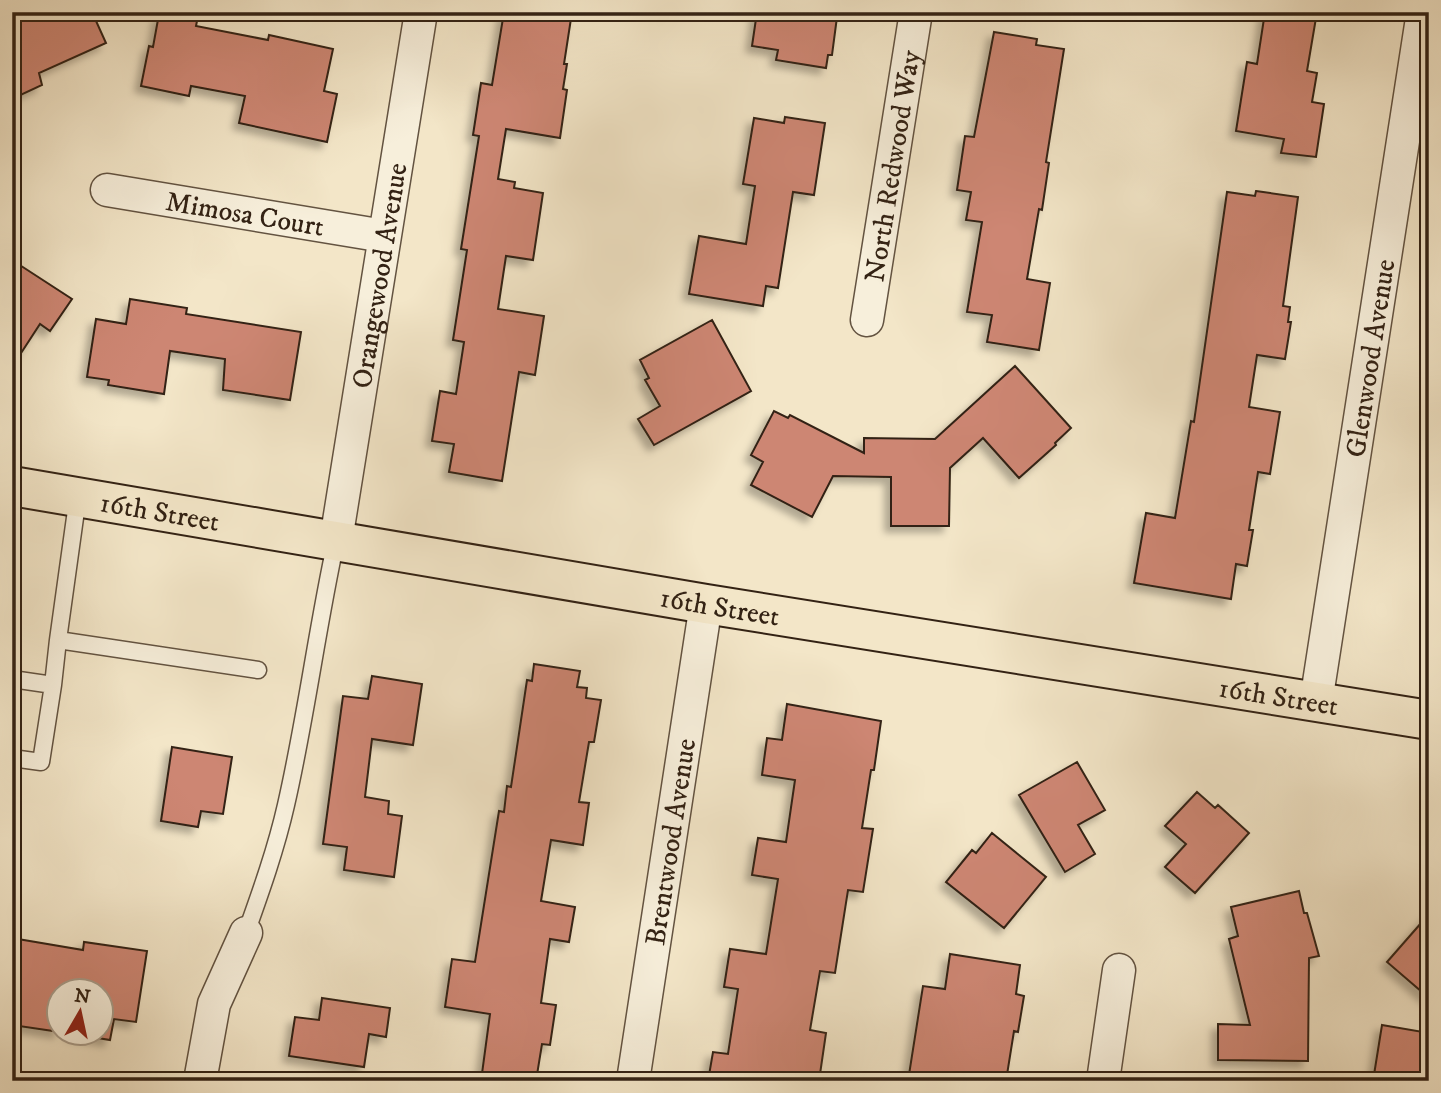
<svg xmlns="http://www.w3.org/2000/svg" width="1441" height="1093" font-family="'IM FELL DW Pica',serif">
  <style>
    .building { fill: #cd8673; stroke: #332214; stroke-width: 2; filter: url(#shadow) }
    .lines { fill: none; stroke-linecap: round; stroke-linejoin: round }
    .service-casing { stroke: #635341; stroke-width: 19 }
    .minor-casing { stroke: #635341; stroke-width: 35 }
    .primary-casing { stroke: #332214; stroke-width: 42 }
    .service { stroke: #f7efdb; stroke-width: 16 }
    .minor { stroke: #f7efdb; stroke-width: 32 }
    .primary { stroke: #f3e6c8; stroke-width: 38 }
    .labels { text-anchor: middle; stroke-width: 6; stroke-linejoin: round; paint-order: stroke }
    .street-label { font-size: 28px; fill: #332214; stroke: #f7efdb }
  </style>
  <defs>
    <filter id="shadow"><feDropShadow dx="-6" dy="6" stdDeviation="3.5" flood-color="#0004"/></filter>
  </defs>
  <rect width="100%" height="100%" fill="#f3e6c8"/>
  <filter id="stains"><feTurbulence type="fractalNoise" baseFrequency=".00286" numOctaves="4"/><feColorMatrix values="0 0 0 0 .2 0 0 0 0 .09 0 0 0 0 .02 0 0 0 .5 -.17"/></filter>
  <radialGradient id="worn" r=".72"><stop offset=".6" stop-color="#630" stop-opacity="0"/><stop offset="1" stop-color="#630" stop-opacity=".3"/></radialGradient>
  <path class="building" d="M12 12H92L106 43 39 73 42 85 12 99Z
    M504 12H572L564 64H567L563 89 567 90 560 138 506 129 498 179 515 182 514 188 543 193 533 260 506 256 498 309 544 316 535 375 519 372 502 481 449 472 454 444 432 441 440 391 456 394 464 342 453 340 467 250 461 249 479 136 473 135 481 83 492 85Z
    M757 12H806L837 17 832 55H828L826 68 776 60 778 50 752 46Z
    M1265 12H1317L1307 71 1317 73 1312 102 1324 104 1316 157 1281 153 1284 139 1236 131 1247 62 1257 64Z
    M159 14 197 21 196 26 268 40 269 35 333 49 324 91 337 94 327 142 239 123 245 96 191 86 189 96 141 86 149 46 153 47Z
    M994 32 1037 39 1036 45 1064 49 1046 162 1049 163 1042 210 1039 209 1027 279 1050 283 1039 350 987 342 992 315 967 312 982 222 966 220 971 192 957 190 965 136 974 137Z
    M785 117 825 123 814 195 793 192 778 288 766 286 763 306 689 294 699 236 746 244 755 186 743 184 754 118 784 123Z
    M1256 191 1298 197 1283 306 1290 307 1288 322H1291L1285 359 1257 355 1249 407 1280 412 1270 474 1258 472 1249 530H1253L1247 566 1236 564 1231 599 1134 583 1146 513 1175 518 1191 421 1194 422 1227 192 1255 196Z
    M12 260 72 299 50 331 40 324 12 367Z
    M130 299 187 308 186 314 301 332 290 400 223 390 225 359 170 351 164 394 108 385 109 380 87 377 96 319 126 324Z
    M712 320 751 391 654 445 638 419 660 406 645 380 649 378 640 360Z
    M1015 366 1071 428 1055 443 1056 445 1019 478 983 438 950 468 949 526H891V477L833 476 812 517 751 485 763 462 751 455 774 411 788 418 790 415 864 453V438L935 439Z
    M534 664 580 671 577 687 587 688 586 698 601 700 594 742H589L579 802 589 803 583 845 551 840 541 901 575 907 569 942 550 939 541 1003 556 1005 550 1045 542 1044 536 1081H481L490 1014 445 1007 452 959 475 962 499 811 504 812 507 786 511 787 527 680 532 681Z
    M372 676 422 684 413 745 372 739 365 797 389 801 388 814 402 816 394 877 344 870 347 847 323 844 343 696 368 699Z
    M787 704 881 721 874 770H871L862 828 873 829 863 892 848 890 835 973 820 971 810 1030 826 1033 819 1081H708L713 1052 728 1054 738 989 724 987 730 949 766 954 778 879 752 875 758 838 786 842 795 780 762 775 767 738 782 740Z
    M172 747 232 757 223 814 201 811 198 827 161 821Z
    M1077 762 1105 810 1078 825 1095 854 1065 872 1019 795Z
    M1197 792 1215 808 1218 805 1249 833 1195 893 1165 867 1186 844 1165 826Z
    M992 833 1046 877 1004 928 946 882 972 850 976 853Z
    M1299 891 1304 913H1307L1319 956 1309 958 1308 1061 1218 1060V1024L1250 1025 1229 939 1238 936 1231 907Z
    M1429 914V998L1387 962Z
    M12 938 83 950 84 942 147 951 136 1022 114 1019 110 1040 68 1033H102V991H60V1032L12 1025Z
    M950 954 1020 965 1016 994 1024 996 1018 1032 1014 1031 1006 1081H908L923 986 945 989Z
    M322 998 390 1008 386 1037 369 1034 364 1067 289 1056 295 1017 319 1020Z
    M1382 1025 1429 1033V1081H1373Z"/>
  <g class="lines">
    <g class="service-casing">
      <path id="service" d="M58 640 78 496
        M12 679 53 685 41 762 12 758
        M53 685 58 640 258 670
        M246 933C261 891 276 849 286 805 306 718 317 628 336 541"/>
    </g>
    <g class="minor-casing">
      <g id="minor">
        <path id="s1" d="M107 190 384 236"/>
        <path id="s2" d="M867 320 916 12"/>
        <path id="s3" d="M336 540 421 12"/>
        <path id="s4" d="M1316 702 1423 12"/>
        <path d="M200 1081 214 1004 246 933"/>
        <path id="s5" d="M633 1081 706 604"/>
        <path d="M1103 1081 1119 970"/>
      </g>
    </g>
    <g class="primary-casing">
      <g id="primary">
        <path id="s6" d="M12 486 706 604 1429 720"/>
      </g>
    </g>
    <use href="#service" class="service"/>
    <use href="#minor" class="minor"/>
    <use href="#primary" class="primary"/>
  </g>
  <g class="labels">
    <g class="street-label">
      <text dy="10" stroke="none"><textPath href="#s2" startOffset="156">North Redwood Way</textPath></text>
      <text dy="10" stroke="none"><textPath href="#s1" startOffset="140">Mimosa Court</textPath></text>
      <text dy="10" stroke="none"><textPath href="#s3" startOffset="268">Orangewood Avenue</textPath></text>
      <text dy="10" stroke="none"><textPath href="#s4" startOffset="348">Glenwood Avenue</textPath></text>
      <text dy="10" stroke="none"><textPath href="#s6" startOffset="150">16th Street</textPath></text>
      <text dy="10" stroke="none"><textPath href="#s6" startOffset="718">16th Street</textPath></text>
      <text dy="10" stroke="none"><textPath href="#s6" startOffset="1284">16th Street</textPath></text>
      <text dy="10" stroke="none"><textPath href="#s5" startOffset="242">Brentwood Avenue</textPath></text>
    </g>
  </g>
  <rect width="1441" height="1093" fill="none" stroke="#f3e6c8" stroke-width="42"/>
  <rect x="14" y="14" width="1413" height="1065" fill="none" stroke="#332214" stroke-width="3.5"/>
  <rect x="21" y="21" width="1399" height="1051" fill="none" stroke="#332214" stroke-width="2"/>
  <g transform="translate(80 1012) rotate(9)"><circle r="33" fill="#f7efdb" stroke="#a99d8b" stroke-width="2"/>
  <path d="M0-5L12 26L0 18L-12 26Z" fill="#8f2418"/>
  <text y="-10" font-size="19" font-weight="bold" text-anchor="middle" fill="#332214">N</text>
  </g>
  <rect width="100%" height="100%" filter="url(#stains)"/>
  <rect width="100%" height="100%" fill="url(#worn)"/>
</svg>
